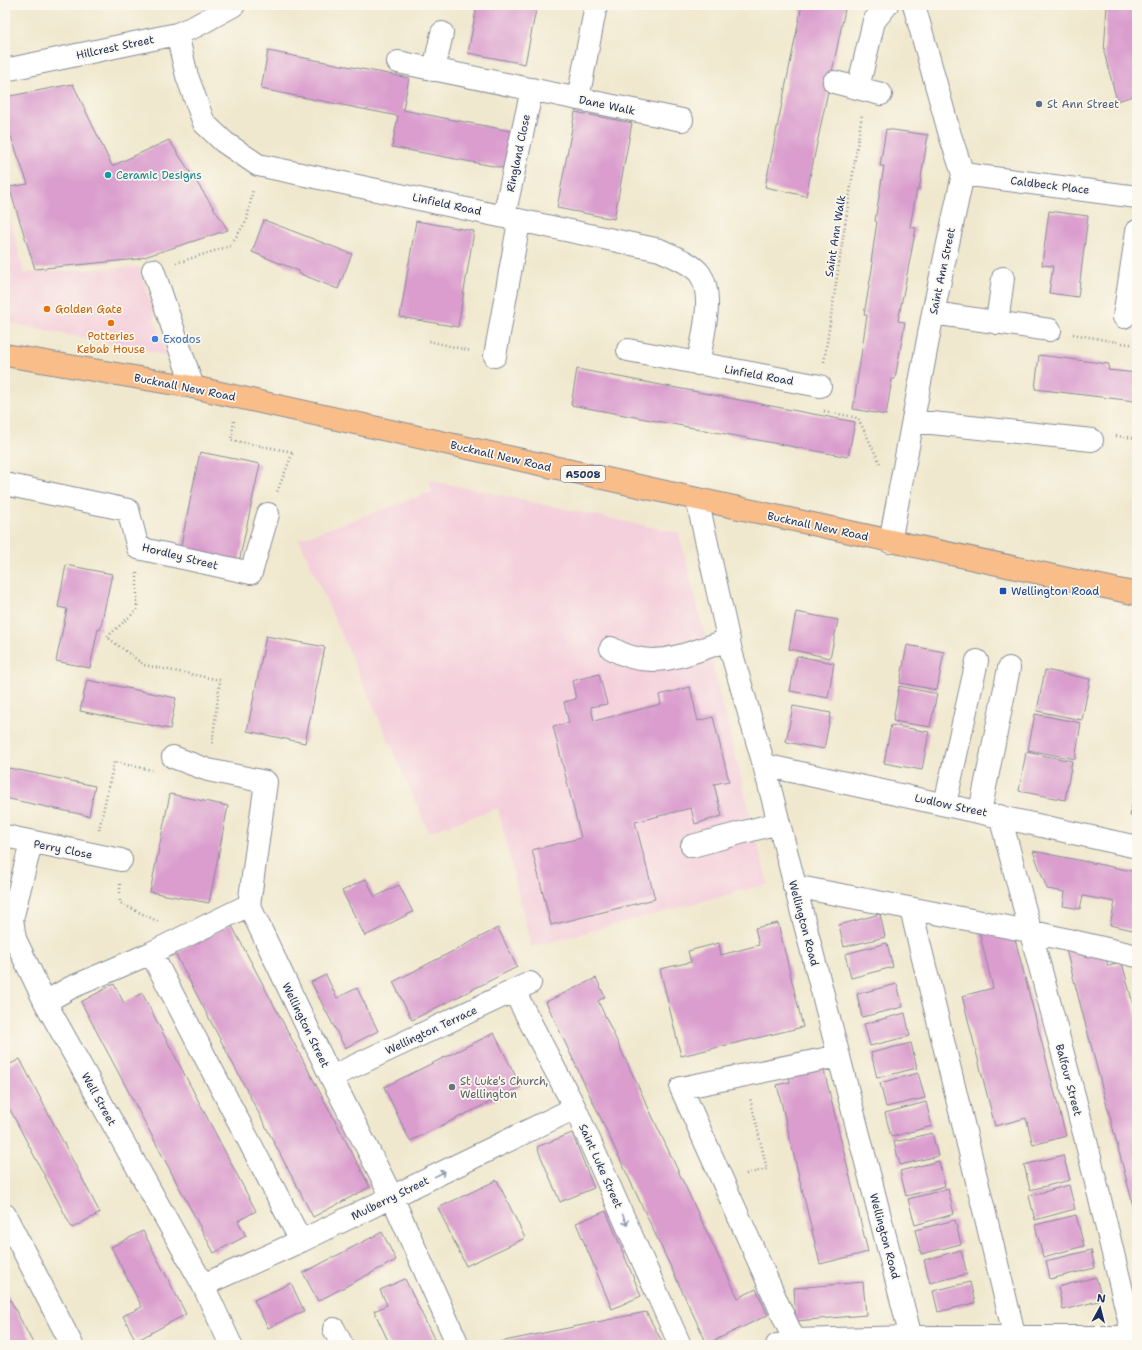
<svg xmlns="http://www.w3.org/2000/svg" width="1142" height="1350" font-family="'Shantell Sans',sans-serif">
  <style>
    .built { fill: #f4cfdc }
    .building { fill: #da9dce }
    .lines { fill: none; stroke-linecap: round; stroke-linejoin: round }
    .minor-casing { stroke: #868c96; stroke-width: 24 }
    .major-casing { stroke: #868c96; stroke-width: 24 }
    .path { stroke: #868c96; stroke-width: 2.5; stroke-dasharray: 1 3; stroke-linecap: butt }
    .minor { stroke: #fff; stroke-width: 22 }
    .major { stroke: #f8bd89; stroke-width: 22 }
    .oneway { stroke: #8d97ae }
    .service-dot { fill: #5c6f8a; stroke: #fbf7ec; stroke-width: 1.5 }
    .culture-dot { fill: #0f9aa8; stroke: #fbf7ec; stroke-width: 1.5 }
    .food-dot { fill: #e8710a; stroke: #fbf7ec; stroke-width: 1.5 }
    .shop-dot { fill: #3f7fe0; stroke: #fbf7ec; stroke-width: 1.5 }
    .transit-dot { fill: #1a4fb4; stroke: #fbf7ec; stroke-width: 1.5 }
    .worship-dot { fill: #6b7280; stroke: #fbf7ec; stroke-width: 1.5 }
    .labels { text-anchor: middle; stroke-width: 3.5; stroke-linejoin: round; paint-order: stroke }
    .shield { fill: #fbf7ec; stroke: #5e6b89; stroke-width: 1 }
    .shield-label { font-size: 10px; font-weight: bold; fill: #1b2f5e }
    .street-label { font-size: 11px; fill: #1b2f5e; stroke: #fbf7ec }
    .service-label { font-size: 11px; fill: #4e5e75; stroke: #fbf7ec; text-anchor: start }
    .culture-label { font-size: 11px; fill: #0d838f; stroke: #fbf7ec; text-anchor: start }
    .food-label { font-size: 11px; fill: #c56008; stroke: #fbf7ec; text-anchor: start }
    .shop-label { font-size: 11px; fill: #366cbe; stroke: #fbf7ec; text-anchor: start }
    .transit-label { font-size: 11px; fill: #164399; stroke: #fbf7ec; text-anchor: start }
    .worship-label { font-size: 11px; fill: #5b616d; stroke: #fbf7ec; text-anchor: start }
  </style>
  <rect width="100%" height="100%" fill="#fbf7ec"/>
  <filter id="ink" filterUnits="userSpaceOnUse"><feTurbulence type="fractalNoise" baseFrequency=".025" numOctaves="2"/><feDisplacementMap in="SourceGraphic" scale="8" xChannelSelector="R" yChannelSelector="G"/><feConvolveMatrix kernelMatrix="1 2 1 2 8 2 1 2 1" color-interpolation-filters="sRGB"/></filter>
  <filter id="wash" filterUnits="userSpaceOnUse"><feTurbulence type="fractalNoise" baseFrequency=".012" numOctaves="4" result="noise"/><feDisplacementMap in="SourceGraphic" scale="16" xChannelSelector="R" yChannelSelector="G"/><feGaussianBlur stdDeviation="0.9" result="paint"/><feColorMatrix in="noise" values="0 0 0 0 0 0 0 0 0 0 0 0 0 0 0 0 0 1.4 0 .05"/><feComposite in="paint" operator="in"/></filter>
  <g filter="url(#wash)">
    <rect width="100%" height="100%" fill="#f0e8ce"/>
    <path class="built" d="M10 218 24 273 139 267 166 355 5 322V220Z
      M429 480 679 533 768 884 531 947 498 808 429 832 299 539 432 492Z"/>
    <g id="blocks">
      <path class="building" d="M477 5H537L525 64 468 53Z
        M802 5H846L806 196 765 187Z
        M1107 5H1137V41L1134 40 1133 52 1137 66V95L1117 101 1104 52Z
        M268 51 409 78 403 110 516 132 509 169 392 147 398 116 261 89Z
        M73 84 112 166 169 140 228 230 138 259 35 269 9 187 28 184 5 120V97Z
        M575 112 632 123 614 219 557 208Z
        M886 129 928 135 919 190 917 189 910 227 916 228 898 321 905 322 895 379H892L886 415 853 409 867 315H864L873 263 871 262 877 222 875 221 884 166H880Z
        M1049 211 1088 216 1078 297 1049 293 1053 266 1042 265Z
        M264 220 352 254 338 289 298 273 299 271 252 252Z
        M416 221 474 231 458 327 400 317Z
        M1039 355 1109 364 1108 370 1137 373 1134 401 1035 389Z
        M577 369 855 422 848 457 571 405Z
        M200 452 260 464 239 562 180 550Z
        M66 565 112 574 100 630 98 629 90 668 56 661 67 609 58 607Z
        M796 612 838 620 830 658 789 649Z
        M266 636 325 647 305 743 247 731Z
        M907 645 944 652 937 690 900 683Z
        M797 656 834 663 828 698 790 691Z
        M1045 670 1090 679 1082 720 1037 711Z
        M599 674 607 704 591 707 594 721 661 704 659 695 690 687 698 721 713 717 729 781 714 784 722 816 695 824 691 808 635 822 655 899 551 925 532 850 581 838 553 726 569 723 564 702 576 699 572 681Z
        M87 680 176 698 170 729 80 711Z
        M899 686 937 694 930 727 893 721Z
        M793 706 831 713 824 749 786 742Z
        M1035 714 1081 723 1075 759 1028 750Z
        M891 725 929 732 922 770 884 763Z
        M1026 752 1072 761 1065 800 1019 791Z
        M9 768 95 786 89 816 5 798V784Z
        M1136 783H1137V817L1130 816Z
        M170 794 228 806 209 903 150 892Z
        M1033 851 1137 872V931L1110 925 1115 902 1083 896 1080 909 1063 906 1065 892 1047 889Z
        M366 879 375 897 399 885 413 912 365 936 342 891Z
        M880 914 885 937 844 947 839 925Z
        M778 923 803 1027 681 1056 660 969 691 962 688 951 719 943 721 955 759 945 755 928Z
        M231 924 370 1187 313 1217 175 953Z
        M978 927 1014 935 1066 1136 1033 1145 1026 1118 995 1126 962 996 993 988Z
        M498 928 517 967 412 1020 393 982Z
        M887 943 893 967 851 978 845 954Z
        M1066 950 1105 956 1108 966 1122 963 1137 1019V1220Z
        M326 975 337 998 357 988 378 1031 345 1048 311 982Z
        M596 978 605 997 598 1001 738 1298 756 1289 768 1315 707 1344 546 1002Z
        M114 984 124 1003 142 993 256 1211 238 1221 246 1236 214 1253 81 1002Z
        M897 984 903 1007 862 1017 857 994Z
        M905 1013 910 1036 870 1046 864 1024Z
        M494 1033 521 1087 410 1141 384 1087Z
        M911 1043 917 1068 877 1078 871 1053Z
        M20 1059 100 1213 72 1228 5 1100V1067Z
        M823 1066 868 1252 820 1264 777 1085 790 1082 789 1074Z
        M918 1073 925 1098 886 1107 880 1083Z
        M926 1102 932 1126 891 1137 885 1113Z
        M572 1133 594 1188 560 1202 537 1147Z
        M932 1133 938 1156 900 1165 894 1142Z
        M1063 1155 1070 1180 1030 1190 1024 1165Z
        M939 1161 945 1186 906 1196 900 1171Z
        M497 1180 525 1238 466 1266 438 1208Z
        M1069 1185 1075 1209 1035 1220 1029 1196Z
        M948 1189 954 1214 915 1225 908 1199Z
        M606 1211 641 1296 612 1309 576 1223Z
        M1076 1215 1084 1246 1043 1257 1035 1225Z
        M955 1220 961 1244 921 1254 915 1230Z
        M143 1231 186 1314 136 1341 123 1316 142 1307 111 1247Z
        M382 1232 396 1260 318 1301 303 1273Z
        M961 1250 967 1274 930 1283 924 1260Z
        M1091 1250 1095 1268 1050 1279 1046 1261Z
        M1096 1277 1102 1300 1063 1310 1058 1287Z
        M405 1279 437 1345H390L374 1311 387 1305 380 1290Z
        M863 1282 866 1315 796 1321 794 1288Z
        M970 1282 975 1303 938 1312 933 1291Z
        M291 1283 304 1311 268 1328 254 1300Z
        M5 1290 34 1345H5Z
        M646 1312 664 1345H490V1344Z"/>
    </g>
  </g>
  <g filter="url(#ink)">
    <use href="#blocks" fill-opacity="0" stroke="#868c96" stroke-width="1"/>
    <g class="lines">
      <g class="minor-casing">
        <path id="minor" d="M177 34 187 76 204 123 224 142 258 165 660 250C672 256 692 263 700 274 715 296 702 339 698 364
          M398 62 682 120
          M5 70 177 34 196 26 234 5
          M434 70 442 33
          M834 82 881 94
          M858 88 874 21 887 5
          M578 99 596 5
          M963 174 1137 197
          M504 216 532 89
          M153 270 193 387
          M933 313 1050 330
          M1124 317 1137 231
          M997 323 1003 278
          M628 350 820 386
          M495 356 519 222
          M913 421 1092 440
          M5 484 128 510 138 548 251 573 268 514
          M697 499 731 651 764 765 913 1345
          M890 542 933 313 963 174 950 135 914 5
          M611 648C652 673 687 653 729 640
          M173 757 208 770 266 782 249 905 331 1077 392 1197 458 1345
          M764 765 1137 847
          M945 804 977 661
          M980 812 1009 668
          M1000 816 1085 1137 1135 1345
          M5 836 121 860
          M31 843 12 919 15 939 45 1002 203 1285 231 1345
          M692 846 778 823
          M794 886 1029 931 1137 956
          M911 909 1015 1338
          M151 953 301 1241
          M514 991 575 1108 680 1345
          M45 1002 70 988 151 953 249 905
          M331 1077 530 983
          M5 1215 72 1345
          M203 1285 301 1241 575 1108
          M334 1329 342 1345
          M794 1340 681 1088 839 1056
          M777 1345 794 1340 912 1337H1137"/>
      </g>
      <g class="major-casing">
        <path id="major" d="M5 355 193 387 697 499 1137 594"/>
      </g>
      <path class="path" d="M176 263 230 246 247 220 253 189
        M1073 334 1117 342
        M429 341 471 351
        M1122 343 1137 345
        M824 362 862 114
        M824 411 858 418 880 463
        M234 421 231 440 293 452 277 492
        M1116 436 1137 438
        M137 573V610L107 637 144 665 220 680 212 745
        M99 830 114 762 152 770
        M120 884V903L159 922
        M746 1174 767 1169 750 1098"/>
      <use href="#minor" class="minor"/>
      <use href="#major" class="major"/>
    </g>
    <defs><path id="oneway-shaft" d="M-6 0H5M1.5-3L5.5 0L1.5 3" fill="none" stroke-width="1.6" stroke-linecap="round" stroke-linejoin="round"/></defs>
    <g class="oneway">
      <use href="#oneway-shaft" transform="translate(440 1174) rotate(-26)"/>
      <use href="#oneway-shaft" transform="translate(625 1220) rotate(66)"/>
    </g>
  </g>
  <circle class="service-dot" cx="1039" cy="104" r="4"/>
  <circle class="culture-dot" cx="108" cy="175" r="4"/>
  <g class="food-dot">
    <circle cx="47" cy="309" r="4"/>
    <circle cx="111" cy="323" r="4"/>
  </g>
  <circle class="shop-dot" cx="155" cy="339" r="4"/>
  <rect class="transit-dot" x="999" y="587" width="8" height="8" rx="2"/>
  <circle class="worship-dot" cx="452" cy="1087" r="4"/>
  <g class="labels">
    <rect class="shield" x="561" y="466" width="44" height="16" rx="3"/>
    <g class="shield-label">
      <text x="583" y="478">A5008</text>
    </g>
    <g class="street-label">
      <text transform="translate(115 47) rotate(-12)" y="4">Hillcrest Street</text>
      <text transform="translate(607 105) rotate(12)" y="4">Dane Walk</text>
      <text transform="translate(518 153) rotate(-78)" y="4">Ringland Close</text>
      <text transform="translate(1050 185) rotate(7)" y="4">Caldbeck Place</text>
      <text transform="translate(447 204) rotate(12)" y="4">Linfield Road</text>
      <text transform="translate(835 236) rotate(-81)" y="4">Saint Ann Walk</text>
      <text transform="translate(942 271) rotate(-78)" y="4">Saint Ann Street</text>
      <text transform="translate(759 375) rotate(10)" y="4">Linfield Road</text>
      <text transform="translate(185 387) rotate(11)" y="4">Bucknall New Road</text>
      <text transform="translate(501 456) rotate(13)" y="4">Bucknall New Road</text>
      <text transform="translate(818 526) rotate(12)" y="4">Bucknall New Road</text>
      <text transform="translate(180 556) rotate(14)" y="4">Hordley Street</text>
      <text transform="translate(951 805) rotate(12)" y="4">Ludlow Street</text>
      <text transform="translate(63 849) rotate(11)" y="4">Perry Close</text>
      <text transform="translate(804 923) rotate(75)" y="4">Wellington Road</text>
      <text transform="translate(306 1025) rotate(64)" y="4">Wellington Street</text>
      <text transform="translate(431 1030) rotate(-25)" y="4">Wellington Terrace</text>
      <text transform="translate(1069 1080) rotate(75)" y="4">Balfour Street</text>
      <text transform="translate(99 1099) rotate(61)" y="4">Well Street</text>
      <text transform="translate(601 1166) rotate(66)" y="4">Saint Luke Street</text>
      <text transform="translate(390 1198) rotate(-26)" y="4">Mulberry Street</text>
      <text transform="translate(885 1236) rotate(75)" y="4">Wellington Road</text>
    </g>
    <g class="service-label">
      <text x="1047" y="108">St Ann Street</text>
    </g>
    <g class="culture-label">
      <text x="116" y="179">Ceramic Designs</text>
    </g>
    <g class="food-label">
      <text x="55" y="313">Golden Gate</text>
      <text x="111" y="340" text-anchor="middle">Potteries<tspan x="111" dy="13">Kebab House</tspan></text>
    </g>
    <g class="shop-label">
      <text x="163" y="343">Exodos</text>
    </g>
    <g class="transit-label">
      <text x="1011" y="595">Wellington Road</text>
    </g>
    <g class="worship-label">
      <text x="460" y="1085">St Luke's Church,<tspan x="460" dy="13">Wellington</tspan></text>
    </g>
  </g>
  <rect width="1142" height="1350" fill="none" stroke="#fbf7ec" stroke-width="20"/>
  <g transform="translate(1100 1308) rotate(7)" stroke="#fbf7ec" stroke-width="3" paint-order="stroke">
  <path d="M0-3L7 15L0 10L-7 15Z" fill="#1b2f5e"/>
  <text y="-6" font-size="11" font-weight="bold" text-anchor="middle" fill="#1b2f5e">N</text>
  </g>
</svg>
